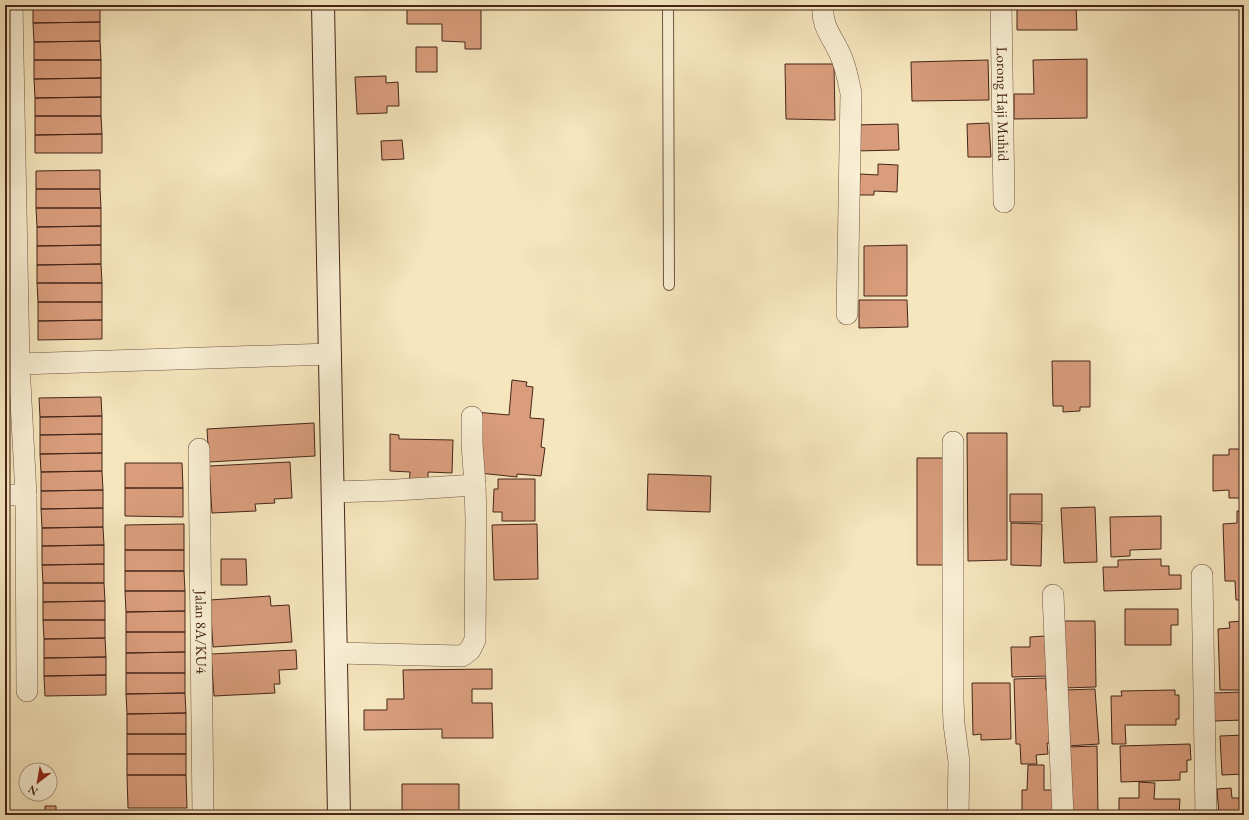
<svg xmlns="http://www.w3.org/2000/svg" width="1249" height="820" font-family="'EB Garamond',serif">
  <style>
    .building { fill: #d99d7c; stroke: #452519 }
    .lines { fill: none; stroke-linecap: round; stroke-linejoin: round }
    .lane-casing { stroke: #715542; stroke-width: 12 }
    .street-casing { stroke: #715542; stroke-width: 22 }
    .secondary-casing { stroke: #452519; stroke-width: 24 }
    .lane { stroke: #f9efd4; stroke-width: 10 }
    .street { stroke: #f9efd4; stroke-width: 21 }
    .secondary { stroke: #f9efd4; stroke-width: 22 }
    .labels { text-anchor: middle; stroke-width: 3; stroke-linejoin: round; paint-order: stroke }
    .street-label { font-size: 15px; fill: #452519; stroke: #f9efd4 }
  </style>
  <rect width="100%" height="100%" fill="#f6e6bd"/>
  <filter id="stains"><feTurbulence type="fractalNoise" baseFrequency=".005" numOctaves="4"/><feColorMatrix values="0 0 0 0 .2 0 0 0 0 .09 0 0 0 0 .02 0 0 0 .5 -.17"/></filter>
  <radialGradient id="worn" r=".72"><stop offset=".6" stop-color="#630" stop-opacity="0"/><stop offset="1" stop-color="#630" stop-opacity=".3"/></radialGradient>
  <path class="building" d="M33 5H100V22L33 23Z
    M416 5H481V49H465V42L442 41V24H407V7H416Z
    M1017 5H1076L1077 30H1017Z
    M100 22V41L34 42 33 23Z
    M100 41 101 60H34V42Z
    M416 47H437V72H416Z
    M1087 59V118L1014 119V94H1034L1033 60Z
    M34 60H101V78L34 79Z
    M988 60 989 100 912 101 911 62Z
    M785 64H834L835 120 786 119Z
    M386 76V83L398 82 399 106H387V113L357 114 355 77Z
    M101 78V97L35 98 34 79Z
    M101 97V116H35V98Z
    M35 116H101L102 134 35 135Z
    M989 123 991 157H968L967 124Z
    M898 124 899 150 855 151 854 125Z
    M102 134V153H35V135Z
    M402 140 404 159 382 160 381 141Z
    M878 164 898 165 897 192 874 191V195H859L860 174 878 175Z
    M100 170V189H36V171Z
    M36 189H100L101 208H36Z
    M36 208H101V226L37 227Z
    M101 226V245L37 246V227Z
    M101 245V264L37 265V246Z
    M907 245V296H864V246Z
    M101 264 102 283H37V265Z
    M37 283H102V302H38Z
    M859 300H907L908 327 859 328Z
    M38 302H102V320L38 321Z
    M102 320V339L38 340V321Z
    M1052 361H1090V407H1080V411L1063 412V406H1053Z
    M512 380 527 382 526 386 533 387 530 418 544 419 541 447 545 448 541 476 517 474V477L479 473 475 412 509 415Z
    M101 397 102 416 40 417 39 398Z
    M102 416V434L40 435V417Z
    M314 423 315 456 209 462 207 429Z
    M967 433H1007V560L968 561Z
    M102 434V453L40 454V435Z
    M390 434 399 435V439L453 440 452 473 428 472V487L409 486 410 472 390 471Z
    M1229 449H1244V498H1229V490L1213 491V455H1229Z
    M102 453V471L41 472 40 454Z
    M917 458H957V565H917Z
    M290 462 292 498 274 499 275 503 255 504 256 511 212 513 209 466Z
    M125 463H182L183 488H125Z
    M102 471 103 490 41 491V472Z
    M648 474 711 476 710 512 647 510Z
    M498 479H535V521H502V512H493L494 489H498Z
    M125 488H183V517L125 516Z
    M103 490V508L41 509V491Z
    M1010 494H1042V522H1010Z
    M1095 507 1097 562 1064 563 1061 508Z
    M103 508V527L42 528 41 509Z
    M1237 511H1244V600H1236L1235 581H1225L1223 524 1237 523Z
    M1161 516V549L1130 550V556L1111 557 1110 517Z
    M1011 523 1042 524 1041 566 1011 565Z
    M184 524V550H125V525Z
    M537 524 538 579 494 580 492 525Z
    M103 527 104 545 42 546V528Z
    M104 545V564L42 565V546Z
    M125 550H184V571H125Z
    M221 559H246L247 585H221Z
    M1161 559V566H1169V575H1181V589L1104 591 1103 567H1118V560Z
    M104 564V583H43L42 565Z
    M125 571H184L185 591H125Z
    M43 583H104L105 601 43 602Z
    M125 591H185V611L126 612Z
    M270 596 271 606 289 605 292 642 213 647 210 600Z
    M105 601V620H43V602Z
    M1125 609H1178V625H1171V645H1125Z
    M185 611V632H126V612Z
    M43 620H105V638L44 639Z
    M1062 621H1095L1096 687 1063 688Z
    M1244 621V690H1220L1218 629 1230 628 1229 622Z
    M126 632H185V652L126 653Z
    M1045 636 1047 676 1012 677 1011 647H1030V637Z
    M105 638 106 657 44 658V639Z
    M296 650 297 669 279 670 280 684H274L275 693 214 696 211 654Z
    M185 652V673H126V653Z
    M106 657V675L44 676V658Z
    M492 669V689H472V703H492L493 738H442V729L364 730V710H387V699H404L403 670Z
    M126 673H185V693L126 694Z
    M106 675V695L45 696 44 676Z
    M1046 678V690H1049L1051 743H1047L1048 754 1036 755 1037 764H1021L1020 744H1016L1014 679Z
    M972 683H1010L1011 739 981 740V734L973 735Z
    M1095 689 1099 744 1067 746 1064 690Z
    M1175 690V695H1179V719H1176V725H1125L1126 744H1112L1111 696H1122L1121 691Z
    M1244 692V720L1213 721 1212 693Z
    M185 693 186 713 127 714 126 694Z
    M186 713V734H127V714Z
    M127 734H186V754H127Z
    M1244 735V774L1222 775 1220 736Z
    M1190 744 1191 760H1187V772H1180V780L1121 782 1120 746Z
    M1097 746 1098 815H1069L1068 747Z
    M127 754H186V775H127Z
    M1028 765H1044V790H1054V815H1018L1022 814V790H1027Z
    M127 775H186L187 808H128Z
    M1139 782 1155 783 1154 799H1180L1179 815 1119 814V798H1139Z
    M402 784H459V815H402Z
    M1231 788 1232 798H1244V815H1219L1217 789Z
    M45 806H56V811H69V814L80 815H26V812L45 811Z"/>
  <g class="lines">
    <g class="lane-casing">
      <path id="lane" d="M668 5 669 285"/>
    </g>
    <g class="street-casing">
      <g id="street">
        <path d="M12 5 19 364 26 495 27 691"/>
        <path d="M823 5C821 26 832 36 840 54 846 66 848 80 851 93L847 314"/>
        <path id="s1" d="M1001 5 1004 202"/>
        <path d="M19 364 330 354"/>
        <path d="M953 442V700L954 724 959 762 958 815"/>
        <path id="s2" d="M199 449 203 815"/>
        <path d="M333 492 396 490 475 485 472 444V417"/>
        <path d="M5 495H26"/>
        <path d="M1202 575 1206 815"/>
        <path d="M1053 595 1063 815"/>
        <path d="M336 653 462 656 470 650 475 640 476 519 475 485"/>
      </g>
    </g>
    <g class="secondary-casing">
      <path id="secondary" d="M323 5 339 815"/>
    </g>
    <use href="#lane" class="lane"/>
    <use href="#street" class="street"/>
    <use href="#secondary" class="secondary"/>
  </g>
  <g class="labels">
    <g class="street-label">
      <text dy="5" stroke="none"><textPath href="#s1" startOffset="99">Lorong Haji Muhid</textPath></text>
      <text dy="5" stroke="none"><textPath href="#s2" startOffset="183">Jalan 8A/KU4</textPath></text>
    </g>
  </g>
  <rect width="1249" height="820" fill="none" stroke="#f6e6bd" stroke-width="20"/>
  <rect x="6" y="6" width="1237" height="808" fill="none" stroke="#452519" stroke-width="2"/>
  <rect x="10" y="10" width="1229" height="800" fill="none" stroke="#452519"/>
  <g transform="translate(38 782) rotate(211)"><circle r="19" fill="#f9efd4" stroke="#b19e89"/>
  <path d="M0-3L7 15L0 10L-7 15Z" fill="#8f2418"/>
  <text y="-6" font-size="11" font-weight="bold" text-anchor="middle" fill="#452519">N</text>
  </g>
  <rect width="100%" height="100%" filter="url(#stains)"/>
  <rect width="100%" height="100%" fill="url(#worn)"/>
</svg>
